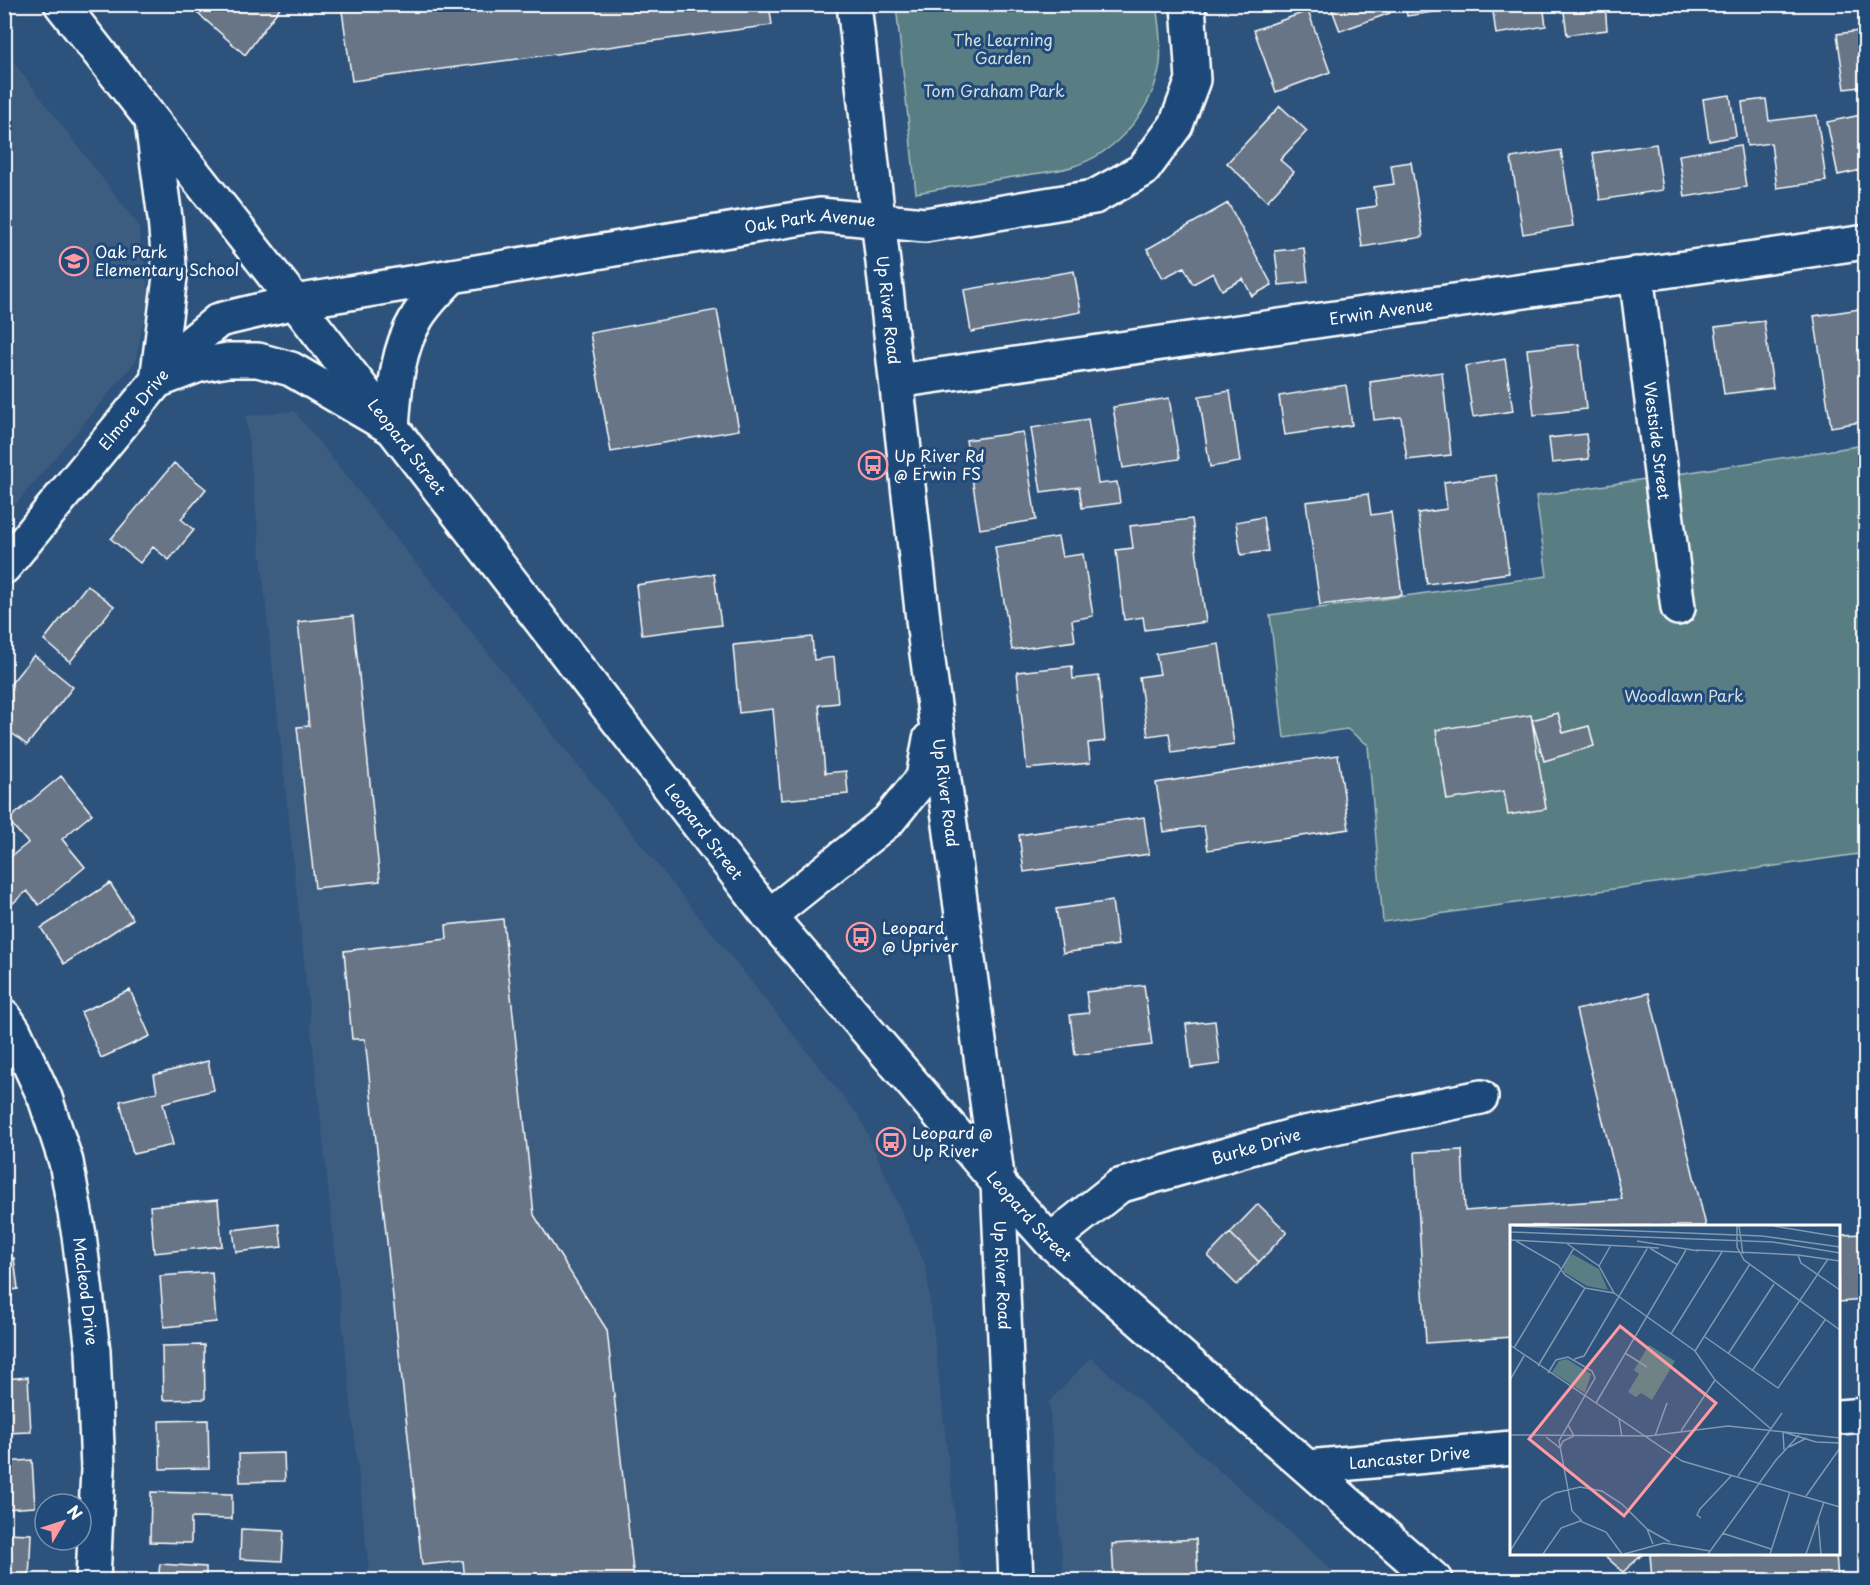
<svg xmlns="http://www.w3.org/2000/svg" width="1870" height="1585" font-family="'Playpen Sans',sans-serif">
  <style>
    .built { fill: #3e5d80 }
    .green { fill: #597e83; stroke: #acbec1; stroke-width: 1.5 }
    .building { fill: #677587; stroke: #fff; stroke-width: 1.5 }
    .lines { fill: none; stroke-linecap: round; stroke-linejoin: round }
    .minor-casing { stroke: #fff; stroke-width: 38 }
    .tertiary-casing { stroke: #fff; stroke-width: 38 }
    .secondary-casing { stroke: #fff; stroke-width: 38 }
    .minor { stroke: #1f4a7a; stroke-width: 33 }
    .tertiary { stroke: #1f4a7a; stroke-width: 33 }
    .secondary { stroke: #1f4a7a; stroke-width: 33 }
    .labels { text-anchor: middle; stroke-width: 6; stroke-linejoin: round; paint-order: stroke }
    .park-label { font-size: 16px; fill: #d6dfe0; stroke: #1f4a7a }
    .street-label { font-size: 16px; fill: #fff; stroke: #1f4a7a }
    .poi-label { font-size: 16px; fill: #fff; stroke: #1f4a7a; text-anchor: start }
    .inset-road { fill: none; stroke: #8198b1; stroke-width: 1.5 }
    .view { fill: #ff9aa2; fill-opacity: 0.15; stroke: #ff9aa2; stroke-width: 3 }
    .inset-edge { fill: none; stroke: #fff; stroke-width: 3 }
  </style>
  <rect width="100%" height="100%" fill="#2d537d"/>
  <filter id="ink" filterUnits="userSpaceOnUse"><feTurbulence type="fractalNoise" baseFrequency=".0167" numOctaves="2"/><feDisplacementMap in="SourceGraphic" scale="12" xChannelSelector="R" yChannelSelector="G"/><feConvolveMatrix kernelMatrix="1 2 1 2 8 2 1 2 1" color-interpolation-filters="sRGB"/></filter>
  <g filter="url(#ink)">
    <path class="built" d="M5 51 138 225 149 296 135 362 5 517Z
      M294 411 860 1118 926 1267 962 1580H370L246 416Z
      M1091 1358 1307 1548 1343 1580H1064L1049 1402Z"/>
    <path class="green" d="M896 5H1156C1159 24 1162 45 1160 64 1153 110 1116 154 1071 167 1055 172 1037 173 1021 176 986 181 951 187 916 193Z
      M1865 445V853L1383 922 1368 745 1347 729 1284 738 1270 615 1547 576 1536 496Z"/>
    <path class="building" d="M194 4H282V5L245 55 192 8Z
      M341 4H769L772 25 352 81Z
      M1330 4H1387L1390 13 1340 31Z
      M1405 4H1474L1475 6 1407 16Z
      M1492 4H1543L1546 26 1496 34Z
      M1563 4H1605L1607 30 1567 35Z
      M1308 11 1330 72 1276 92 1254 30Z
      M1866 30V86L1845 89 1837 34Z
      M1730 95 1736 136 1709 141 1703 99Z
      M1766 99 1769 121 1817 115 1826 181 1777 188 1771 143 1747 146 1742 102Z
      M1280 106 1307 131 1280 160 1294 172 1267 201 1227 163Z
      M1866 114V169L1838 175 1827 122Z
      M1656 144 1663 190 1600 200 1593 153Z
      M1740 145 1746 187 1685 197 1679 155Z
      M1561 150 1573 226 1523 234 1511 158Z
      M1411 162 1423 237 1362 247 1357 209 1377 206 1374 187 1394 184 1391 165Z
      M1228 203 1272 285 1252 296 1243 279 1222 290 1213 273 1193 284 1184 267 1163 278 1147 249Z
      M1304 248 1308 282 1279 285 1275 251Z
      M1074 271 1081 312 971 332 964 290Z
      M1866 308V421L1831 427 1814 316Z
      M717 310 739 430 611 452 590 333Z
      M1764 321 1773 388 1724 394 1715 327Z
      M1579 344 1586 409 1534 415 1527 349Z
      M1505 359 1513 411 1473 417 1465 366Z
      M1442 372 1451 455 1407 460 1401 417 1374 420 1370 382Z
      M1346 385 1352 425 1285 435 1279 396Z
      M1230 391 1240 462 1210 467 1199 396Z
      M1169 398 1179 459 1123 468 1113 407Z
      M1088 419 1098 484 1117 482 1120 503 1082 508 1079 487 1041 492 1031 428Z
      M1023 432 1036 520 980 529 966 440Z
      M1586 434 1589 459 1552 463 1549 438Z
      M174 463 206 489 181 519 194 530 169 560 153 547 140 563 111 539Z
      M1496 475 1509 573 1427 584 1418 513 1447 509 1444 482Z
      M1368 494 1371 515 1391 512 1402 595 1320 605 1306 502Z
      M1263 517 1268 551 1241 555 1236 522Z
      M1192 519 1206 622 1145 630 1143 617 1124 620 1116 550 1133 548 1130 526Z
      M1058 537 1062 557 1083 554 1093 616 1072 620 1075 641 1012 650 995 547Z
      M714 574 721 625 642 635 636 585Z
      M87 585 114 606 70 662 44 640Z
      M353 616 380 881 315 888 297 727 309 726 298 622Z
      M812 637 814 660 834 657 838 703 819 705 825 773 846 771 848 794 781 800 773 709 739 713 733 645Z
      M1219 644 1234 744 1172 753 1169 733 1148 736 1139 677 1160 674 1156 654Z
      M34 655 73 687 27 745 4 727V692Z
      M1072 666 1073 679 1099 676 1105 741 1088 743 1090 763 1027 769 1017 672Z
      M1558 713 1563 733 1589 726 1594 746 1544 761 1532 720Z
      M1531 715 1546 809 1508 815 1504 791 1447 800 1436 730Z
      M1338 755 1349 829 1208 850 1204 826 1164 832 1156 783Z
      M61 776 92 814 62 839 85 867 39 905 27 891 12 904 4 895V862L28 843 8 820Z
      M1144 817 1149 854 1024 872 1019 835Z
      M110 883 133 919 64 964 41 928Z
      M1112 901 1118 945 1063 953 1056 909Z
      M503 919 534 1215 607 1330 634 1580H465L463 1561 422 1565 365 1039H352L344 951 447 939 446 925Z
      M1144 985 1152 1045 1075 1055 1070 1015 1089 1013 1086 992Z
      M130 990 150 1036 101 1058 81 1012Z
      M1649 993 1706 1226H1512V1337L1426 1343 1415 1152 1462 1150 1465 1211 1622 1199 1576 1010Z
      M1215 1021 1220 1064 1191 1068 1186 1024Z
      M208 1061 214 1090 163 1103 173 1145 133 1154 120 1101 157 1092 154 1075Z
      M218 1200 222 1246 154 1253 150 1206Z
      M1258 1204 1287 1232 1259 1262 1230 1233Z
      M279 1224 282 1247 236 1252 233 1230Z
      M1230 1233 1259 1262 1237 1285 1208 1256Z
      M1866 1234V1300L1838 1302V1235Z
      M14 1258 18 1289 4 1291V1260Z
      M212 1272 216 1322 164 1327 160 1276Z
      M204 1345 205 1399 163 1400 162 1346Z
      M28 1377 31 1432 4 1433V1379Z
      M208 1420 209 1468 160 1469 159 1421Z
      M284 1453 285 1481 240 1482 239 1454Z
      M32 1460 35 1507 4 1509V1462Z
      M151 1492 232 1494V1519L191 1518V1543L150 1542Z
      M241 1529 284 1531 282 1561 240 1559Z
      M4 1533 31 1534 29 1580H4Z
      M1196 1539 1198 1580H1114L1112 1544Z
      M1603 1554H1643L1623 1572Z
      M1650 1554H1836L1838 1580H1652Z
      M160 1564 206 1567V1580H158Z"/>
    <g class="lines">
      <g class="minor-casing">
        <g id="minor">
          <path id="s1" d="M1636 274 1678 608"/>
          <path id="s2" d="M897 381 1866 242"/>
          <path id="s3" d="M4 567 161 376 191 343 219 320 295 302 820 215 925 225 1094 197 1143 170 1176 125 1193 80 1188 4"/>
          <path id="s4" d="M4 1016 14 1031 45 1098 66 1162 79 1235 93 1351 98 1469 93 1580"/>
          <path id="s5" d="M1050 1241 1119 1186 1295 1135 1481 1097"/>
          <path d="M1838 1417 1866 1415"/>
          <path id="s6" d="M1308 1467 1512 1448"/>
        </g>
      </g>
      <g class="tertiary-casing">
        <g id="tertiary">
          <path id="s7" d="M854 4 926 646 998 1183 1016 1580"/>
          <path d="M769 916 888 821 923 778 930 739"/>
        </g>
      </g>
      <g class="secondary-casing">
        <g id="secondary">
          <path id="s8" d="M61 4 295 302 769 916 998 1183 1050 1241 1435 1580"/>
          <path d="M152 122 165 218 170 277 157 381 199 365 228 360H258L291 369 392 428C395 389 396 353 416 319 425 303 440 289 452 276"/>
        </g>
      </g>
      <use href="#minor" class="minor"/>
      <use href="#tertiary" class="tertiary"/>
      <use href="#secondary" class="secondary"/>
    </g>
  </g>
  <defs>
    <g id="school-ring" transform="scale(1.5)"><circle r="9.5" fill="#1f4a7a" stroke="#ff9aa2" stroke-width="1.5"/><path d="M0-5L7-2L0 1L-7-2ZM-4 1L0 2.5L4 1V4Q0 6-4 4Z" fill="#ff9aa2"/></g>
    <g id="bus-ring" transform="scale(1.5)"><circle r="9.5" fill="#1f4a7a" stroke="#ff9aa2" stroke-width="1.5"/><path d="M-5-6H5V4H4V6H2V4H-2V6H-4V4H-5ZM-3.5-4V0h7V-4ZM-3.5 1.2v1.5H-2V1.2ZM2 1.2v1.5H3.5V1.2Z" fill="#ff9aa2"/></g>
  </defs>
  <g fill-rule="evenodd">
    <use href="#school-ring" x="74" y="261"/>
    <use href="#bus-ring" x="873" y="465"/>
    <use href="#bus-ring" x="861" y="937"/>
    <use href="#bus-ring" x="891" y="1142"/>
  </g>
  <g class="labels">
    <g class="park-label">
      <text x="1003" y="46">The Learning<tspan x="1003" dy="18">Garden</tspan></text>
      <text x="994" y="97">Tom Graham Park</text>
      <text x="1684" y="702">Woodlawn Park</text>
    </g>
    <g class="street-label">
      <text dy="6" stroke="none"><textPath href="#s3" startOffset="928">Oak Park Avenue</textPath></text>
      <text dy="6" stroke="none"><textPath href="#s7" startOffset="308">Up River Road</textPath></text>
      <text dy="6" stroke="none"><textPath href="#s2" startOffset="489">Erwin Avenue</textPath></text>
      <text dy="6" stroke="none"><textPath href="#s3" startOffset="204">Elmore Drive</textPath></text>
      <text dy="6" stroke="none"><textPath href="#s1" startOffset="168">Westside Street</textPath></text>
      <text dy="6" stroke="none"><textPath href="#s8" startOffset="562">Leopard Street</textPath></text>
      <text dy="6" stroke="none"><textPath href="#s7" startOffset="794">Up River Road</textPath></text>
      <text dy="6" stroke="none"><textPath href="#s8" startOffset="1048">Leopard Street</textPath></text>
      <text dy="6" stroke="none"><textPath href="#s5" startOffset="231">Burke Drive</textPath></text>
      <text dy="6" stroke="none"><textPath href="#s8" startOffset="1552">Leopard Street</textPath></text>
      <text dy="6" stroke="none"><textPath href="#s7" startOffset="1280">Up River Road</textPath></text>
      <text dy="6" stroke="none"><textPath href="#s4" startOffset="290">Macleod Drive</textPath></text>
      <text dy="6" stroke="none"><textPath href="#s6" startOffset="102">Lancaster Drive</textPath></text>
    </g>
    <g class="poi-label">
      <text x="95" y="258">Oak Park<tspan x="95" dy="18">Elementary School</tspan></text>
      <text x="894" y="462">Up River Rd<tspan x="894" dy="18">@ Erwin FS</tspan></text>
      <text x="882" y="934">Leopard<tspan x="882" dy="18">@ Upriver</tspan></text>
      <text x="912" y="1139">Leopard @<tspan x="912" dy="18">Up River</tspan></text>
    </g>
  </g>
  <g transform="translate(1510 1225)">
    <rect width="330" height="330" fill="#2d537d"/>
    <path d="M62 29 89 44 98 65 77 61 54 47 53 41ZM139 120 165 136 142 175 131 168 126 172 118 167 129 149 124 145ZM57 134 81 149 75 168 42 147 49 136Z" fill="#597e83"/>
    <path class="inset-road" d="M4 1 252 11 330 22M227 1V22L234 35 330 105M229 1 233 29M264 1 330 12M0 7 263 17 330 28M0 15 149 23M6 16 48 40 55 50 75 63 104 68M127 16 189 26M56 18 89 41 104 68 185 126 205 155 261 204M186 25 288 30 330 36M288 30 291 38 330 65M89 41 101 20M161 109 212 27M195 112 268 163 315 95M0 120 172 236 330 282M4 123 64 23M185 126 240 39M115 128 137 142M218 129 264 59M64 134 74 131 138 22 168 40M28 141 75 63M242 146 318 34M38 148 46 135 58 132 82 146 85 153 49 216 62 286 72 296M0 155 14 131M86 178 176 25M109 194 112 212M171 206 205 155M273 207 306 217 330 218M273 207 274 225M0 210 139 211 218 201 330 213M145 211 157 178M36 212 50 223 53 216 64 211 58 200M279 222 297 213M228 251 272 188M296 271 330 223M191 293 187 290 190 284 222 250M308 294 311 329M137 304 160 317M212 308 261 324M0 326 32 276 45 268 70 262 92 266 112 279 137 304 143 319M33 329 51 303 70 296 96 307 112 329M114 329 154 318 200 326M198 329 266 235 289 210M260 329 280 267M296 329 314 277"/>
    <path class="view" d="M110 101 206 178 114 291 19 214Z"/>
    <rect width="330" height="330" class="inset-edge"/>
  </g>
  <rect width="1870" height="1585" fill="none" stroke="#1f4a7a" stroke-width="24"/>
  <rect x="12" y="12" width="1846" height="1561" fill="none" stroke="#fff" stroke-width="2" filter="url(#ink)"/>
  <g transform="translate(63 1522) rotate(51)"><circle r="28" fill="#1f4a7a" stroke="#7992af" stroke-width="1.5"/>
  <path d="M0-4.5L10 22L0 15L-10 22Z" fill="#ff9aa2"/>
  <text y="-9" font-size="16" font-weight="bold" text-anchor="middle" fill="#ffffff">N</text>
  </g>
</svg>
